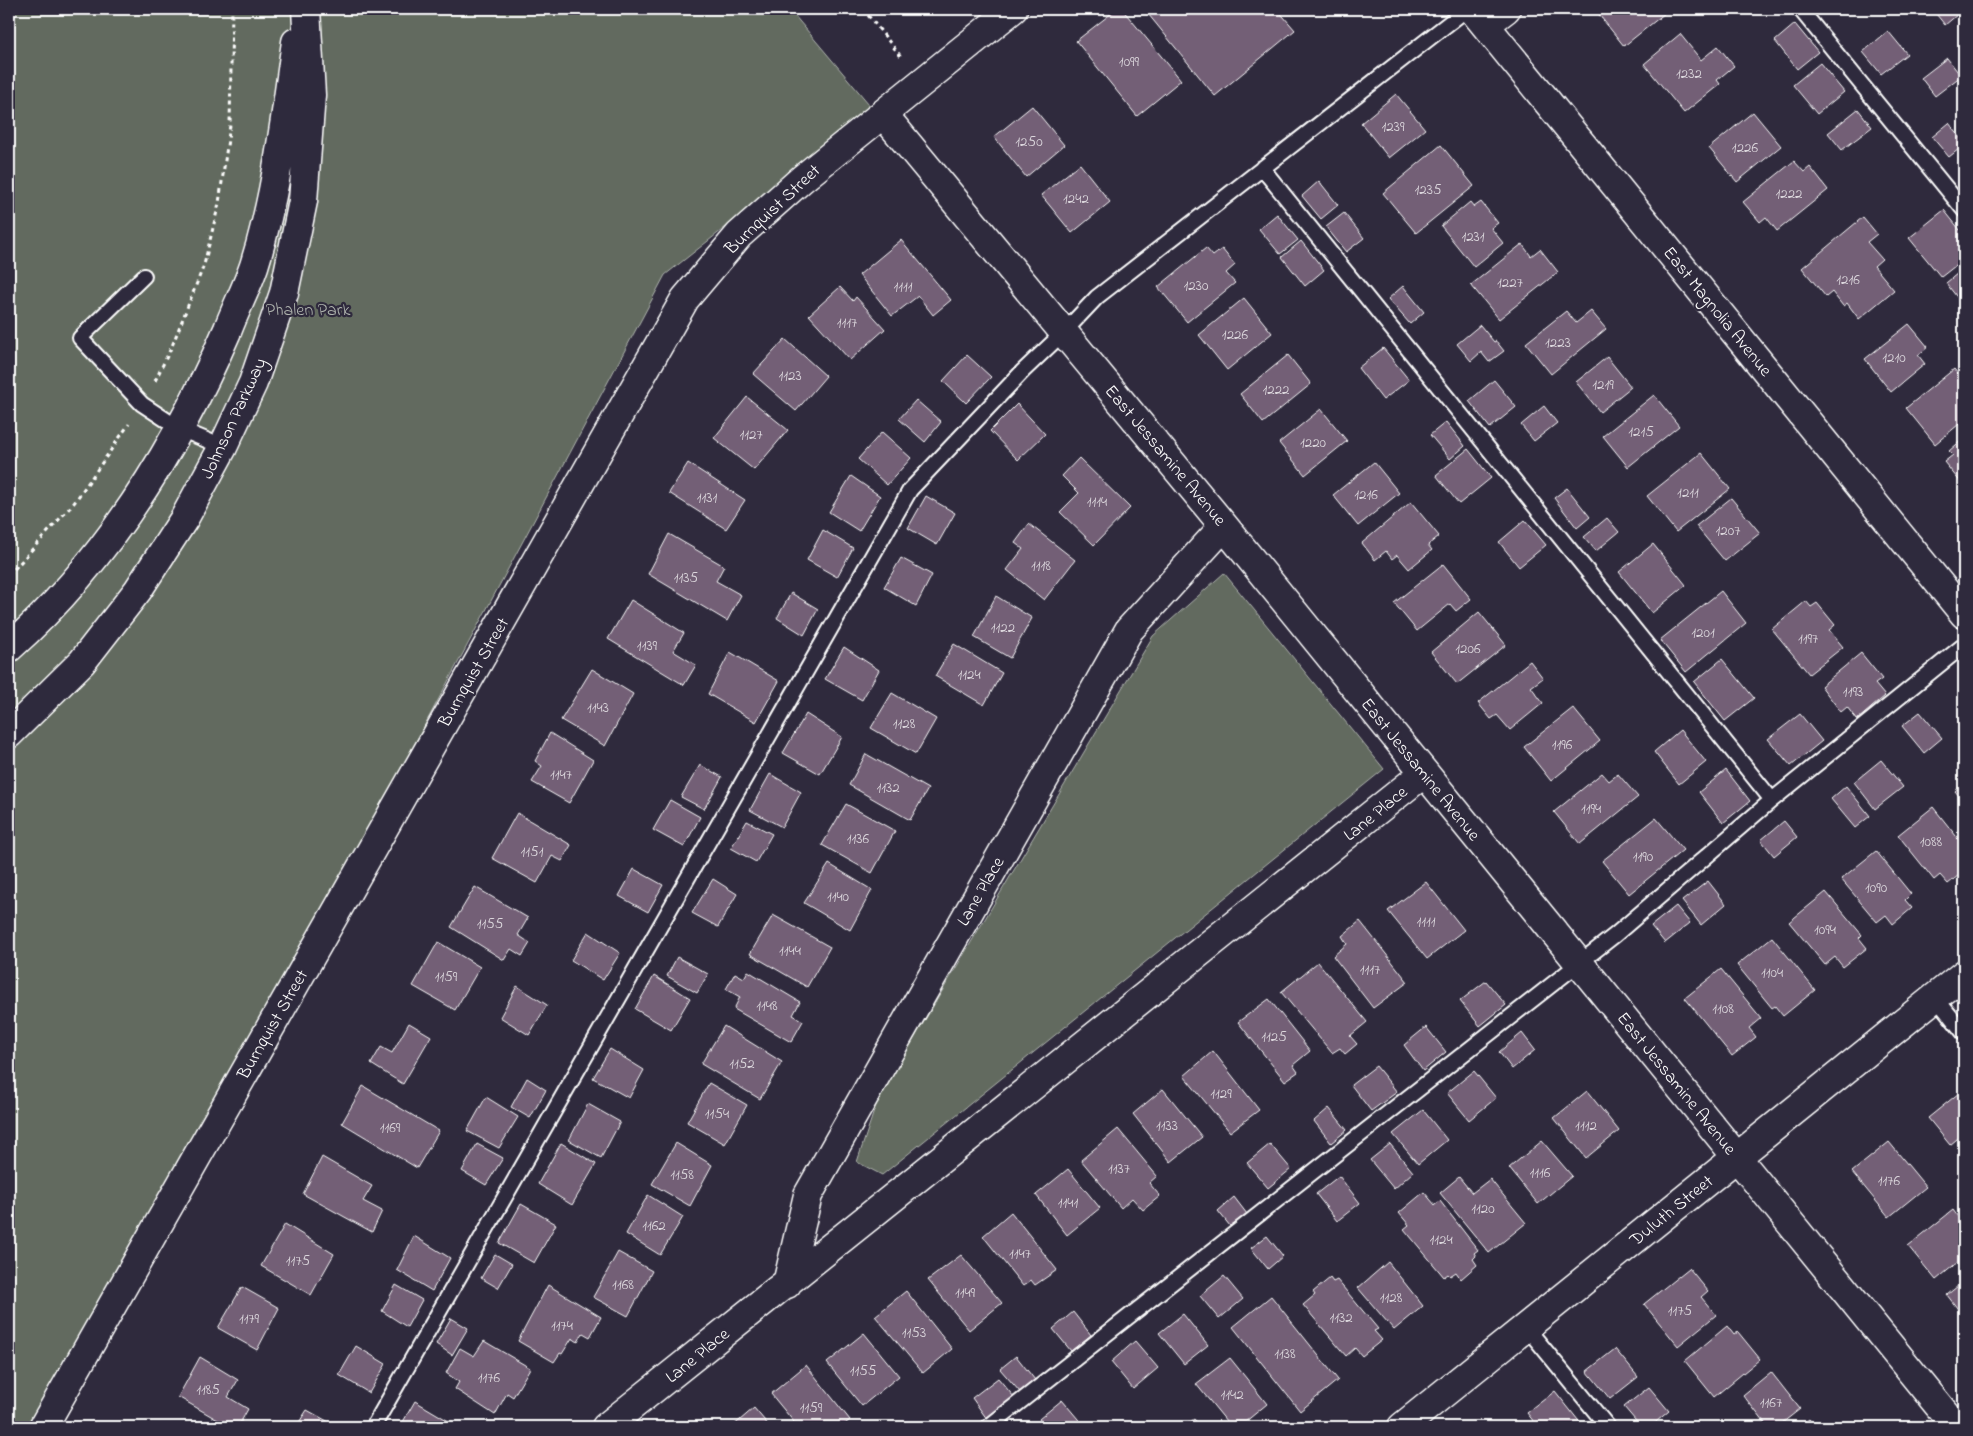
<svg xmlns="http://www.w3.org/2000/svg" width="1973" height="1436" font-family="'Indie Flower',sans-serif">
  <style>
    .green { fill: #626b5f; stroke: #b0b5af }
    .building { fill: #735e76; stroke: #fff }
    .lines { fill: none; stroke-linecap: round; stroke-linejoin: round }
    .lane-casing { stroke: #fff; stroke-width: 18 }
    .street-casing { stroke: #fff; stroke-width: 31 }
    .secondary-casing { stroke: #fff; stroke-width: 31 }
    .path { stroke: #fff; stroke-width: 3; stroke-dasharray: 4 4; stroke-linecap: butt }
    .lane { stroke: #2f2a3d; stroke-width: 14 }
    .street { stroke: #2f2a3d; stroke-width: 28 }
    .secondary { stroke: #2f2a3d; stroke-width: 28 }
    .labels { text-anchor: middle; stroke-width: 4.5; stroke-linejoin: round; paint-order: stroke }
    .number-label { font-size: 15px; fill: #dcd7dd }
    .street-label { font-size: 18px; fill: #fff; stroke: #2f2a3d }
    .park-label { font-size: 18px; fill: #b0b5af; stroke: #2f2a3d }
  </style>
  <rect width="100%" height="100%" fill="#2f2a3d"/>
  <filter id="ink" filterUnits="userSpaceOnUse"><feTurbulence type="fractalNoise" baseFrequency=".02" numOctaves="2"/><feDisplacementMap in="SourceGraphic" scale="10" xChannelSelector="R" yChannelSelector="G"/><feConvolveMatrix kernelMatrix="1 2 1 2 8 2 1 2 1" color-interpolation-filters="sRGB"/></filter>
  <g filter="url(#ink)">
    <path class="green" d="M9 9H789L874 110 665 275 50 1427H9Z
      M1224 573 1384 769 882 1175 857 1162 878 1099 1153 636Z"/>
    <path class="building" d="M1117 9H1122L1181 80 1137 116 1076 41Z
      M1144 9H1277L1295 30 1215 96Z
      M1599 9H1670L1624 46 1596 11Z
      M1932 9H1964L1945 25Z
      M1795 24 1818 52 1797 69 1775 41Z
      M1888 31 1907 54 1881 74 1863 52Z
      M1680 34 1701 60 1718 46 1734 66 1717 80 1720 84 1684 113 1644 64Z
      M1947 58 1961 76 1935 96 1921 78Z
      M1820 63 1844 92 1817 114 1793 85Z
      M1396 94 1425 129 1389 158 1361 123Z
      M1032 106 1064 145 1026 177 994 137Z
      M1858 109 1872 127 1842 150 1828 133Z
      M1753 112 1781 146 1737 182 1709 148Z
      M1949 123 1964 142V145L1949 157 1932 137Z
      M1441 145 1474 186 1416 233 1383 193Z
      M1794 161 1804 172 1810 167 1828 190 1777 231 1766 217 1760 222 1743 202Z
      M1080 164 1110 202 1072 233 1041 195Z
      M1319 181 1338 205 1321 219 1302 196Z
      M1470 202 1474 207 1481 202 1498 223 1491 228 1503 243 1474 267 1441 226Z
      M1944 210 1964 235V259L1941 277 1909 238Z
      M1344 213 1364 238 1346 252 1326 227Z
      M1277 214 1298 240 1280 254 1259 229Z
      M1863 217 1877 234 1867 242 1882 259 1874 266 1894 290 1859 319 1847 303 1843 306 1832 292 1826 297 1802 268Z
      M901 240 951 300 933 315 918 296 892 316 859 275Z
      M1301 241 1324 270 1305 286 1282 257Z
      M1522 244 1531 256 1540 249 1558 272 1499 319 1471 285Z
      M1206 248 1213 256 1222 249 1235 265 1226 273 1235 283 1187 322 1158 287Z
      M1964 268V298L1960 301 1946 283Z
      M1403 286 1424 312 1410 324 1388 299Z
      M840 287 853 301 856 297 885 329 850 360 809 315Z
      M1244 298 1272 333 1227 370 1199 335Z
      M1566 311 1576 323 1591 311 1606 329 1551 374 1526 343Z
      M1909 324 1928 347 1918 355 1925 364 1891 392 1865 359Z
      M1480 325 1494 342 1496 341 1504 351 1489 362 1481 352 1471 361 1457 344Z
      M785 339 826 376 796 411 753 374Z
      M1383 348 1409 380 1383 400 1358 368Z
      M967 355 991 377 966 403 943 381Z
      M1288 355 1311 384 1263 423 1240 394Z
      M1607 357 1631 387 1600 412 1576 382Z
      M1954 369 1964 381V420L1935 444 1906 408Z
      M1494 380 1516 407 1490 428 1469 401Z
      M1654 395 1679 426 1628 467 1603 436Z
      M747 397 788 430 754 470 714 438Z
      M916 400 941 422 925 442 899 419Z
      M1017 404 1045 434 1018 460 990 431Z
      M1544 406 1557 423 1534 441 1521 425Z
      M1321 409 1347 441 1305 475 1279 443Z
      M1446 422 1465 446 1450 459 1430 435Z
      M882 432 911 458 887 485 858 459Z
      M1964 438V483L1962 484 1944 462 1953 455 1949 451Z
      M1468 449 1491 478 1459 504 1436 475Z
      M1701 453 1730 489 1676 532 1647 496Z
      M1079 458 1130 508 1094 545 1060 512 1079 493 1062 476Z
      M1374 462 1399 493 1358 526 1333 495Z
      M688 463 745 500 726 529 669 493Z
      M851 476 880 496 859 531 829 512Z
      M1567 488 1590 517 1577 528 1554 498Z
      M926 496 955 513 937 545 908 528Z
      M1731 498 1760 533 1725 561 1696 526Z
      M1411 502 1439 536 1428 545 1432 550 1409 569 1397 555 1392 559 1386 551 1375 560 1362 543Z
      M1607 518 1619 532 1596 551 1584 537Z
      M1525 520 1546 545 1519 567 1499 542Z
      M1029 524 1075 560 1044 600 1007 570 1023 549 1015 543Z
      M823 530 853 548 837 577 807 560Z
      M669 534 724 566 716 581 741 595 727 621 648 574Z
      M1653 544 1686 585 1652 613 1619 572Z
      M901 558 932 575 916 606 884 587Z
      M1443 564 1471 599 1456 611 1450 604 1417 631 1394 603Z
      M1721 591 1746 623 1686 672 1660 640Z
      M791 593 818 609 804 635 777 618Z
      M996 596 1032 618 1010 658 974 637Z
      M631 600 684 633 673 651 696 665 684 685 608 639Z
      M1806 601 1811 607 1817 603 1835 625 1829 630 1843 647 1809 674 1772 629Z
      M1479 612 1506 645 1457 684 1431 652Z
      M954 644 1002 673 984 705 935 676Z
      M844 647 879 670 862 700 825 679Z
      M730 652 779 681 756 722 708 694Z
      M1861 653 1882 679 1875 684 1885 696 1857 720 1847 707 1841 712 1821 686Z
      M1722 659 1754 698 1725 721 1694 682Z
      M1530 661 1543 678 1531 687 1543 703 1510 730 1497 715 1491 719 1478 703Z
      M592 669 633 694 605 746 561 720Z
      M892 693 936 719 916 754 871 728Z
      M1573 708 1600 741 1551 781 1524 747Z
      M1920 712 1942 738 1924 753 1902 726Z
      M806 714 842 737 820 774 783 753Z
      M1800 714 1822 741 1791 766 1768 739Z
      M1680 730 1706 762 1679 784 1654 752Z
      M550 733 593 760 569 803 532 782 542 766 535 761Z
      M866 754 928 789 910 820 849 785Z
      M1881 760 1903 787 1875 809 1854 782Z
      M700 765 722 777 704 809 681 797Z
      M1726 770 1750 801 1723 823 1699 792Z
      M1602 773 1609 781 1618 774 1638 797 1580 844 1554 812Z
      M770 774 801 792 782 827 750 810Z
      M1964 784V802L1955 791Z
      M1846 786 1870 816 1855 828 1831 799Z
      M670 800 700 817 684 847 653 830Z
      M846 804 895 831 872 873 822 845Z
      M1933 807 1964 846V871L1948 884 1940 875 1934 880 1898 835Z
      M517 813 571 845 562 861 552 856 537 883 492 858Z
      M1656 818 1683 850 1629 894 1602 861Z
      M747 821 772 834 756 862 731 848Z
      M1784 821 1797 837 1774 856 1761 840Z
      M1876 851 1911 894 1905 900 1912 908 1893 924 1886 915 1877 922 1841 879Z
      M829 864 872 890 850 930 804 903Z
      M634 869 663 885 648 912 619 896Z
      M713 879 737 894 718 927 692 913Z
      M1708 881 1726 904 1701 925 1682 901Z
      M1426 882 1464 930 1427 959 1388 911Z
      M475 887 528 918 518 935 530 943 522 956 511 949 504 960 451 927Z
      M1826 892 1862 935 1859 938 1867 948 1843 967 1835 957 1825 965 1789 922Z
      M1676 906 1690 923 1665 943 1651 926Z
      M773 915 830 947 807 987 750 954Z
      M1360 921 1408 982 1373 1008 1333 956 1347 944 1342 936Z
      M588 932 620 953 603 980 571 960Z
      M1772 937 1815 990 1783 1016 1775 1006 1772 1008 1737 965Z
      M438 942 480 967 455 1010 413 986Z
      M677 957 708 974 697 993 667 976Z
      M1318 962 1367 1022 1350 1036 1357 1044 1345 1054 1340 1048 1332 1053 1281 992Z
      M1721 969 1761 1018 1749 1028 1756 1037 1732 1056 1685 998Z
      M748 971 800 1002 793 1015 803 1021 791 1042 734 1009 740 997 726 989 735 973 744 978Z
      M654 976 690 998 671 1030 635 1009Z
      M1486 981 1506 1005 1480 1026 1460 1001Z
      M517 986 547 1005 529 1035 500 1017Z
      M1269 999 1310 1051 1293 1065 1298 1072 1285 1081 1238 1022Z
      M409 1023 431 1036 403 1084 371 1064 381 1047 392 1053Z
      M724 1026 782 1062 760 1099 701 1064Z
      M1426 1027 1446 1052 1423 1071 1404 1045Z
      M1522 1033 1535 1050 1512 1069 1499 1052Z
      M610 1049 644 1070 629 1098 593 1078Z
      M1213 1051 1259 1110 1230 1132 1184 1076Z
      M1376 1066 1397 1092 1371 1111 1351 1085Z
      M1474 1071 1496 1098 1469 1120 1447 1093Z
      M527 1078 546 1090 530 1118 511 1107Z
      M709 1083 747 1105 725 1144 687 1122Z
      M363 1086 439 1131 417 1168 342 1123Z
      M1163 1089 1202 1137 1171 1162 1133 1114Z
      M1587 1091 1619 1131 1586 1158 1554 1118Z
      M1959 1093 1964 1099V1133L1950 1145 1928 1118Z
      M486 1097 518 1117 499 1148 467 1131Z
      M588 1104 620 1122 601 1158 569 1140Z
      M1329 1108 1347 1130 1331 1143 1314 1121Z
      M1423 1110 1447 1140 1418 1164 1393 1134Z
      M1118 1129 1157 1176 1149 1183 1160 1196 1143 1210 1132 1198 1121 1208 1081 1160Z
      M1542 1141 1572 1176 1538 1204 1509 1168Z
      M1889 1142 1926 1187 1889 1217 1852 1172Z
      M561 1143 596 1164 572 1205 538 1184Z
      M676 1143 712 1165 690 1206 652 1184Z
      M477 1144 503 1158 486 1185 462 1171Z
      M1270 1144 1291 1169 1268 1188 1247 1163Z
      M1390 1144 1413 1172 1394 1189 1370 1160Z
      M322 1157 372 1186 363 1201 382 1211 372 1232 303 1194Z
      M1068 1169 1100 1208 1067 1235 1036 1195Z
      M1339 1176 1360 1203 1337 1221 1316 1194Z
      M1459 1177 1472 1193 1490 1179 1526 1223 1489 1253 1440 1193Z
      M1424 1192 1435 1205 1440 1201 1478 1250 1474 1253 1476 1256 1473 1259 1477 1265 1461 1279 1456 1272 1450 1276 1448 1274 1444 1277 1404 1229 1409 1225 1399 1213Z
      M648 1195 683 1217 660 1255 626 1234Z
      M1234 1197 1247 1214 1230 1226 1218 1211Z
      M521 1204 556 1224 534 1263 499 1243Z
      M1953 1210 1964 1225V1257L1936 1280 1908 1246Z
      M1011 1212 1057 1270 1035 1285 1031 1280 1023 1286 983 1236Z
      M285 1224 334 1254 311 1295 261 1266Z
      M414 1236 450 1258 432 1291 397 1270Z
      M1267 1236 1283 1256 1268 1269 1251 1248Z
      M618 1252 652 1271 628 1316 593 1297Z
      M495 1254 512 1264 498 1288 481 1278Z
      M961 1255 1002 1303 969 1330 928 1280Z
      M1388 1262 1423 1306 1394 1330 1358 1288Z
      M1689 1268 1708 1291 1701 1297 1716 1315 1678 1346 1644 1304Z
      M1224 1276 1243 1299 1219 1319 1200 1296Z
      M1330 1278 1333 1282 1337 1280 1378 1329 1374 1331 1382 1340 1362 1356 1355 1348 1346 1356 1303 1305 1315 1295 1313 1292Z
      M1964 1281V1317L1947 1295Z
      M396 1285 422 1300 407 1327 382 1311Z
      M548 1285 601 1317 590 1337 583 1333 578 1342 572 1338 562 1354 560 1353 554 1362 518 1341Z
      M242 1287 279 1308 257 1350 218 1328Z
      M906 1291 952 1349 923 1373 875 1316Z
      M1271 1296 1338 1380 1300 1411 1233 1327Z
      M1073 1312 1091 1335 1071 1351 1053 1329Z
      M1183 1314 1208 1345 1184 1364 1159 1333Z
      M451 1318 468 1328 452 1355 436 1344Z
      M1727 1326 1734 1335 1738 1332 1760 1359 1714 1397 1685 1361Z
      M864 1333 899 1376 862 1406 827 1363Z
      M484 1341 530 1368 513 1397 507 1393 495 1415 455 1389 459 1382 446 1373 460 1348 474 1356Z
      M1135 1341 1158 1368 1133 1389 1111 1362Z
      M356 1346 386 1364 369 1393 339 1375Z
      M1615 1349 1638 1377 1610 1399 1587 1371Z
      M1016 1356 1035 1380 1020 1392 1000 1369Z
      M200 1357 238 1380 228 1397 248 1409 238 1427H230L178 1397Z
      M1230 1358 1267 1404 1239 1427H1231L1196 1384Z
      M806 1365 850 1420 841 1427H798L771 1394Z
      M1771 1372 1800 1409 1777 1427H1768L1743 1395Z
      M998 1378 1014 1397 987 1419 972 1398Z
      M1649 1387 1669 1411 1650 1427H1641L1624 1407Z
      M1555 1391 1582 1425 1579 1427H1538L1527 1413Z
      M1062 1400 1083 1425 1079 1427H1045L1039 1419Z
      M415 1401 457 1426 456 1427H400Z
      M754 1408 770 1427H732Z
      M307 1410 338 1427H296Z
      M1194 1419 1201 1427H1184Z
      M1809 1419 1816 1427H1799Z"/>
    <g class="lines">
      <g class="lane-casing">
        <path id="lane" d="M1800 9 1964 210
          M1262 168 1772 800
          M144 276 80 338 142 404 180 429 223 447
          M1935 997 1964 1033
          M1526 1327 1608 1427
          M373 1427 910 490 1023 371 1064 332 1097 297 1467 9
          M988 1427 1615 935 1772 800 1964 645"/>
      </g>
      <g class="street-casing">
        <path id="street" d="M1472 9 1964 614
          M1485 25 1506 9
          M883 114 1224 526 1956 1427
          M787 1284 808 1195 1129 630 1224 526
          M43 1427 685 299 739 235 802 179 1013 9
          M606 1427 1424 773
          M1402 1427 1964 974"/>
      </g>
      <g class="secondary-casing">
        <path id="secondary" d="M9 648C106 562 177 447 228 329 236 308 247 287 254 266 277 193 285 117 296 42
          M9 734 82 662 138 590 184 519 223 447 253 383 284 293 303 201 311 95 306 9"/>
      </g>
      <path class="path" d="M863 9 903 59
        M155 381 172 346 204 265 219 203 230 125 232 9
        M9 575 74 503 129 424"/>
      <use href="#lane" class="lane"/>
      <use href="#street" class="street"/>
      <use href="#secondary" class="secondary"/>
    </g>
  </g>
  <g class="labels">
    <g class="number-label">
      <text x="1129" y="66">1099</text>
      <text x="1689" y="78">1232</text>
      <text x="1393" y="131">1239</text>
      <text x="1029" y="146">1250</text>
      <text x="1745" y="152">1226</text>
      <text x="1428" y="194">1235</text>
      <text x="1789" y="198">1222</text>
      <text x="1076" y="203">1242</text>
      <text x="1473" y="241">1231</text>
      <text x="1848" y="284">1216</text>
      <text x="1510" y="287">1227</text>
      <text x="1196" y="290">1230</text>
      <text x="903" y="291">1111</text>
      <text x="847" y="327">1117</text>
      <text x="1235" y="339">1226</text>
      <text x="1558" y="347">1223</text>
      <text x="1894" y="362">1210</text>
      <text x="790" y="380">1123</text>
      <text x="1603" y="389">1219</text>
      <text x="1276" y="394">1222</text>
      <text x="1641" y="436">1215</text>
      <text x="751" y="439">1127</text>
      <text x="1313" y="447">1220</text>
      <text x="1688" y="497">1211</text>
      <text x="1366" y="499">1216</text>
      <text x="707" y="502">1131</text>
      <text x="1097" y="506">1114</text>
      <text x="1728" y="535">1207</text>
      <text x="1041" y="570">1118</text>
      <text x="686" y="582">1135</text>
      <text x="1003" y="632">1122</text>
      <text x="1703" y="637">1201</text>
      <text x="1808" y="643">1197</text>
      <text x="647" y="650">1139</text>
      <text x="1468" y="653">1206</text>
      <text x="969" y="679">1124</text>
      <text x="1853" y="696">1193</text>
      <text x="598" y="712">1143</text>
      <text x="904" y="728">1128</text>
      <text x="1562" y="749">1196</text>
      <text x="561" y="779">1147</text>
      <text x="888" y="792">1132</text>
      <text x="1591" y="813">1194</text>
      <text x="858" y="843">1136</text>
      <text x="1931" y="846">1088</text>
      <text x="532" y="856">1151</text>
      <text x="1643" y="861">1190</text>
      <text x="1876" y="892">1090</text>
      <text x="838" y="901">1140</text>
      <text x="1426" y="926">1111</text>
      <text x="490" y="928">1155</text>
      <text x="1825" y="934">1094</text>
      <text x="790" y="955">1144</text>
      <text x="1370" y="974">1117</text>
      <text x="1772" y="977">1104</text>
      <text x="446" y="981">1159</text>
      <text x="767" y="1010">1148</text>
      <text x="1723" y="1013">1108</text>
      <text x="1274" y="1041">1125</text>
      <text x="742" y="1068">1152</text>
      <text x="1221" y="1098">1129</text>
      <text x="717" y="1118">1154</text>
      <text x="1167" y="1130">1133</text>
      <text x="1586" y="1130">1112</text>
      <text x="390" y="1132">1169</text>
      <text x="1119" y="1173">1137</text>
      <text x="1540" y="1177">1116</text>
      <text x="682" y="1179">1158</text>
      <text x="1889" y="1185">1176</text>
      <text x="1068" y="1207">1141</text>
      <text x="1483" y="1213">1120</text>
      <text x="654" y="1230">1162</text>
      <text x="1441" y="1244">1124</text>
      <text x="1020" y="1258">1147</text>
      <text x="298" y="1265">1175</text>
      <text x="623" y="1289">1168</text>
      <text x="965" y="1297">1149</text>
      <text x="1391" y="1302">1128</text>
      <text x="1680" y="1315">1175</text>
      <text x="1341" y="1322">1132</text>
      <text x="249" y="1323">1179</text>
      <text x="562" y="1330">1174</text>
      <text x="914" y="1337">1153</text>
      <text x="1285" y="1358">1138</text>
      <text x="863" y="1375">1155</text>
      <text x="489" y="1382">1176</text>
      <text x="208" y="1394">1185</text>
      <text x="1232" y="1399">1142</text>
      <text x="1771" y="1407">1167</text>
      <text x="811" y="1412">1159</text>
    </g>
    <g class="street-label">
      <text transform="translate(772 209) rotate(-43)" y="6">Burnquist Street</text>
      <text transform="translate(1718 311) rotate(51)" y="6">East Magnolia Avenue</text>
      <text transform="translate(233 418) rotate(-65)" y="6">Johnson Parkway</text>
      <text transform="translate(1166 455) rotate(50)" y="6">East Jessamine Avenue</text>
      <text transform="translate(473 672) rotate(-60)" y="6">Burnquist Street</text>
      <text transform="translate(1421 769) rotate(51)" y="6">East Jessamine Avenue</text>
      <text transform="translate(1375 813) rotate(-39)" y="6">Lane Place</text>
      <text transform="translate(980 891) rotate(-60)" y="6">Lane Place</text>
      <text transform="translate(272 1024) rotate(-60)" y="6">Burnquist Street</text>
      <text transform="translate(1677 1083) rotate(51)" y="6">East Jessamine Avenue</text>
      <text transform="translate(1671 1210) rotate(-39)" y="6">Duluth Street</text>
      <text transform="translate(697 1355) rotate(-39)" y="6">Lane Place</text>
    </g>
    <g class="park-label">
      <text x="308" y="315">Phalen Park</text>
    </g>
  </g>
  <rect width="1973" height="1436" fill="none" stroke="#2f2a3d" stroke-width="30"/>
  <rect x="15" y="15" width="1943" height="1406" fill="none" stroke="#fff" stroke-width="2" filter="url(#ink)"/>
</svg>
